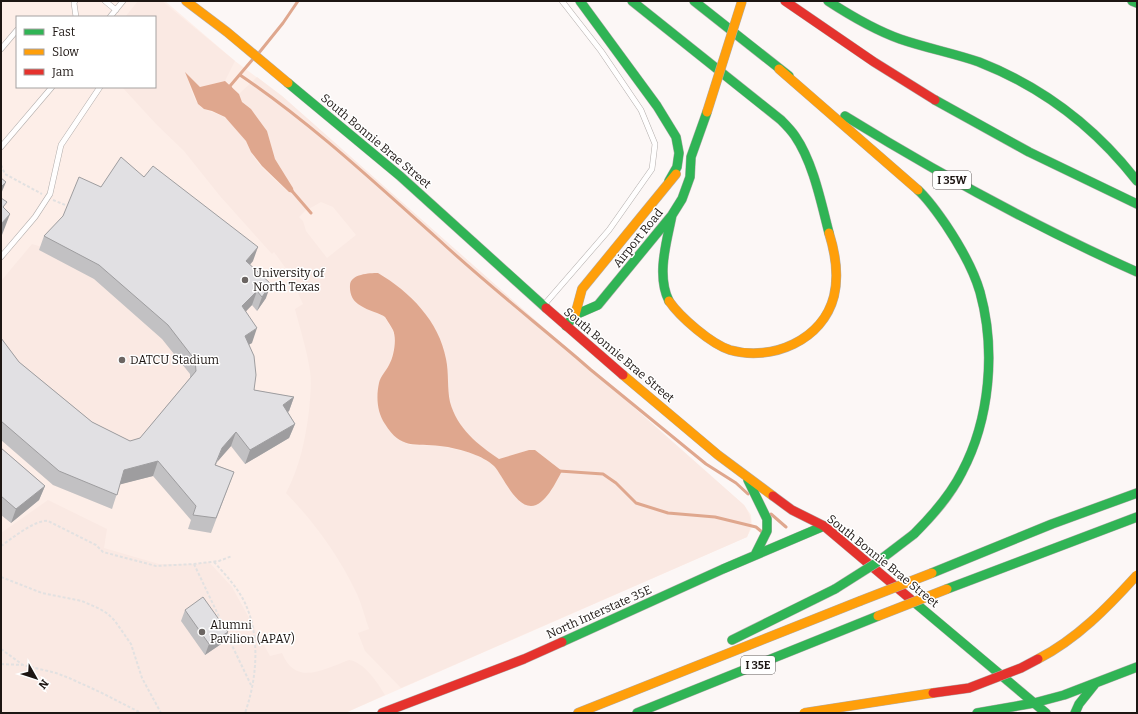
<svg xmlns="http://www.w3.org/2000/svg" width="1138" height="714" font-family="Bitter,serif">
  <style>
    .built { fill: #fdeee8; fill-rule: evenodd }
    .grass { fill: #fae9e3; fill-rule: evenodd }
    .water { fill: #dfa78e }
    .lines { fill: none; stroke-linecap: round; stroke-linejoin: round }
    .stream { stroke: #dfa78e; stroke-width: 3 }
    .lane-casing { stroke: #b2adab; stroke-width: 6 }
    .fast-casing { stroke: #b2adab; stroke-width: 10 }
    .slow-casing { stroke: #b2adab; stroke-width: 10 }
    .jam-casing { stroke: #b2adab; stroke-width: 10 }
    .path { stroke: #e2e1e1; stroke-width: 2; stroke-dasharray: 3 2; stroke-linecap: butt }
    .lane { stroke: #fffefe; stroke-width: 5 }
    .fast { stroke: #30b455; stroke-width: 9 }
    .slow { stroke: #ff9f0a; stroke-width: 9 }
    .jam { stroke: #e5322d; stroke-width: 9 }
    .fast-bridge-casing { stroke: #b2adab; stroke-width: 10; stroke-linecap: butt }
    .slow-bridge-casing { stroke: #b2adab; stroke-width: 10; stroke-linecap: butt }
    .jam-bridge-casing { stroke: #b2adab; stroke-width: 10; stroke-linecap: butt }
    .fast-bridge { stroke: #30b455; stroke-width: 9 }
    .slow-bridge { stroke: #ff9f0a; stroke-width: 9 }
    .jam-bridge { stroke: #e5322d; stroke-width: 9 }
    .wall { fill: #c2c1c3 }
    .shaded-wall { fill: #9e9d9f }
    .building { fill: #e1e0e3; stroke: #9e9d9f }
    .poi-dot { fill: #6b6562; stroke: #fff; stroke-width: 1.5 }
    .labels { text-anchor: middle; stroke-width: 3; stroke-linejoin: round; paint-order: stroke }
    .shield { fill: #fff; stroke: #615c5a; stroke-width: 1 }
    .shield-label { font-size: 11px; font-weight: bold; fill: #1d1613 }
    .street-label { font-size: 12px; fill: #1d1613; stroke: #fff }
    .poi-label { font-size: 12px; fill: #1d1613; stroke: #fff; text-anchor: start }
  </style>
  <rect width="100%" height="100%" fill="#fcf7f6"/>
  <path class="built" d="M1 1H165L235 61 282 96 744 505 751 515 752 527 747 537 345 713H1ZM17 17H155V87H17Z"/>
  <path class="grass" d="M138 1H162L235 61 225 81 200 87 186 73C189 83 192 96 198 104 204 112 217 112 225 118 233 123 241 133 246 141 248 144 249 149 251 152 259 168 276 180 289 192H294L293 188 275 159 267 131 251 109 242 102 239 94 257 77 282 96 744 505C752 518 753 523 747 537L401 688 365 651 358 633 369 629C365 618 362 605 357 594 339 556 315 523 286 493 300 466 305 441 309 411 310 398 312 384 310 371 307 350 300 329 295 309L303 304 287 270 274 252 272 254 220 196 184 151 156 124 122 87H155V17H125ZM321 202 333 207 356 235 327 258 306 231 303 221 299 217 305 211ZM355 277 446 360C447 373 446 390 450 403 459 429 477 445 499 459L529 450 520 502 493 464 472 453 440 446 409 445 379 382 390 363 395 345 393 331 384 316 365 308Z
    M148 180 253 261 241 275 266 298 257 311 251 305 237 321 252 343 239 350 251 390 289 411 278 419 289 438 245 464 232 448C219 456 215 466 210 480L228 486 211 533 188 529 191 520 153 476 118 485 112 509 53 485 1 440V281L32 244 42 247Z
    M48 500 107 529 104 548 159 564H194L209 562 232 587 270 656 282 653C296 687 324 669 349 660 364 662 378 683 385 695L345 713H1V533Z"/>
  <path class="water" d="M185 72 200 87 225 81 239 94 242 102 251 109 267 131 275 159 293 188 294 193 289 192 262 166 251 152 246 141 225 117 212 111 204 109 198 104Z
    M378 273C410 292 439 321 446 359 449 373 447 388 450 402 457 428 478 445 499 459L529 450H535L562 471C556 482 545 506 531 506 515 506 503 476 494 466 489 461 479 456 473 454 463 450 450 447 440 446 415 443 401 450 385 424 377 412 376 397 379 383 380 377 386 371 389 365 394 356 397 339 393 330 391 326 387 320 385 317 383 315 379 314 377 313 362 307 349 303 350 285 351 274 369 273 378 273Z"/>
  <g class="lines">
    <path class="stream" d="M258 54 283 23 298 1
      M240 75C311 123 374 182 438 239 482 280 530 318 576 357L591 370 706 464 736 483 748 494
      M231 89 230 86 253 59
      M292 191 311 213
      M559 471 603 474 616 483 636 503 668 513 715 517 756 527 762 532
      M771 514 786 527"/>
    <g class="lane-casing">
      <path id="lane" d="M75 1 74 3 76 17
        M105 1 116 10
        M110 17 123 1
        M1 49 17 30
        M1 147 52 87
        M1 257 35 217 50 194 61 145 100 87
        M544 305 609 230 652 169 655 144 641 110 601 51 562 1"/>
    </g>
    <g class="fast-casing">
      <path id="fast" d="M580 1 657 106 676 137 679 153 677 167 669 181
        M632 1 781 120C786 125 791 130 795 136 813 162 821 202 829 233
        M694 1 789 76
        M828 1C851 16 875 30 900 39 926 48 953 53 979 62 1043 87 1095 127 1137 181
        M1132 1 1137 3
        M288 83 400 176 546 308
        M935 100 1029 152 1137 204
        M845 116C939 174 1036 227 1137 272
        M669 301C656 275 667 241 672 215
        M566 326 575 315 598 305 672 215 682 199 690 177 691 157 707 112
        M748 480 767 519V531L755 555
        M914 534C933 515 950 496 962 472 990 419 996 350 980 292 973 268 960 246 946 225 937 212 929 200 918 190
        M932 573 1052 524 1137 493
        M947 589 1137 517
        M914 602 1046 713
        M732 640 835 589
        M562 642 723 569 824 526
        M637 713 878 616
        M977 713 1034 703 1064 695 1137 667
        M1075 713 1079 704 1095 684"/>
    </g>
    <g class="slow-casing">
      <path id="slow" d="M186 1 227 32 288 83
        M779 69 918 190
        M669 301C680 317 711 344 730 350 772 362 823 340 834 296 839 275 835 252 829 233
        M575 315 582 289 676 174
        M623 375 718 455 773 496
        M578 713 860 601"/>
    </g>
    <g class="jam-casing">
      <path id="jam" d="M785 1 874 62 935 100
        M546 308 623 375
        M773 496 792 510 824 526 914 602
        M382 713 524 659 562 642"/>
    </g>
    <path class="path" d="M1 165 5 174 42 194
      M53 200 68 206
      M1 546C11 539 36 519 48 521L96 545 103 552 156 566 194 564 219 561 232 556
      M214 562C225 574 237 587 244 601 261 635 257 679 245 713
      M194 564 223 625
      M1 577 42 593 82 601 100 609 108 614 115 621 131 644 142 678 161 713
      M226 633 251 685
      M1 649 23 665 56 673 69 678 100 692 141 713
      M1 664 22 665"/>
    <use href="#lane" class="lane"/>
    <use href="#fast" class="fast"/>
    <use href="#slow" class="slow"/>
    <use href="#jam" class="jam"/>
    <g class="fast-bridge-casing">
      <path id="fast-bridge" d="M835 589 876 563 914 534"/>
    </g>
    <g class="slow-bridge-casing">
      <path id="slow-bridge" d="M707 112 742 1
        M860 601 932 573
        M878 616 947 589
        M1038 659C1077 639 1108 607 1137 575
        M804 713 933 693"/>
    </g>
    <g class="jam-bridge-casing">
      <path id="jam-bridge" d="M933 693 969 688 1021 668 1038 659"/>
    </g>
    <use href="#fast-bridge" class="fast-bridge"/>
    <use href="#slow-bridge" class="slow-bridge"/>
    <use href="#jam-bridge" class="jam-bridge"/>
  </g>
  <path class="wall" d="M144 177 253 261 250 265 266 298 257 311 252 305 245 311 252 343 248 345 254 390 294 397 289 411 288 412 295 424 289 438 245 464 231 446 217 462 216 465 234 472 211 533 188 529 191 520 153 476 120 484 112 509 53 485 1 440V338L19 362 92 422 130 441 140 438 190 378V374L162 339 94 279 39 250 44 236 101 187Z
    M1 448 45 486 39 500 11 523 1 515Z
    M185 610 228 632 224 642 205 655 181 621Z"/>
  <path class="shaded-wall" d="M6 182 1 194V187Z
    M10 214 2 235 1 236V224Z
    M258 247 253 261 240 275 246 261Z
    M271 284 266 298 257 311 262 297Z
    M257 291 252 305 237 321 242 306Z
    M257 328 252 343 239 350 245 336Z
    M294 397 289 411 278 419 283 405Z
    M295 424 289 438 245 464 250 450Z
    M236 432 231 446 217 462 222 448Z
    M158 461 153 476 118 485 124 470Z
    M45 486 39 500 11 523 16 509Z
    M228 632 224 642 205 655 209 644Z"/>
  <path class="building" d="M121 157 144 177 153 166 258 247 246 261 271 284 262 297 257 291 242 306 257 328 245 336 254 356 256 375 254 390 294 397 283 405 295 424 250 450 236 432 222 448 215 465 234 472 216 518 193 515 196 506 158 461 124 470 117 495 59 471 1 421V338L19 362 92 422 130 441 140 438 196 371 195 360 168 325 99 265 44 236 63 216 79 177 101 187Z
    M1 178 6 182 1 187Z
    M1 198 7 202 3 207 10 214 1 224Z
    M1 448 45 486 16 509 1 496Z
    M203 597 228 632 209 644 185 610Z"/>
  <g class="poi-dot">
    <circle cx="245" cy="280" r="4"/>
    <circle cx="122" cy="360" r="4"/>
    <circle cx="202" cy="632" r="4"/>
  </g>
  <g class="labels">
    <g class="shield">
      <rect x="933" y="171" width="38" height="18" rx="3"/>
      <rect x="741" y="656" width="34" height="18" rx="3"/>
    </g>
    <g class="shield-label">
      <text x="952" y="184">I 35W</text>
      <text x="758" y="669">I 35E</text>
    </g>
    <g class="street-label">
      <text transform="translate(376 141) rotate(40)" y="4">South Bonnie Brae Street</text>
      <text transform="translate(638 238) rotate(-51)" y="4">Airport Road</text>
      <text transform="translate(619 355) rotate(40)" y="4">South Bonnie Brae Street</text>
      <text transform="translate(883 561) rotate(39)" y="4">South Bonnie Brae Street</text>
      <text transform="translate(599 612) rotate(-24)" y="4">North Interstate 35E</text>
    </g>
    <g class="poi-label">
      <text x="253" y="277">University of<tspan x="253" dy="14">North Texas</tspan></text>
      <text x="130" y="364">DATCU Stadium</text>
      <text x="210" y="629">Alumni<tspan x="210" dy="14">Pavilion (APAV)</tspan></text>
    </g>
  </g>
  <rect width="1138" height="714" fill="none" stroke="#1d1613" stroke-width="4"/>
  <rect x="16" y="16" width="140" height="72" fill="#ffffff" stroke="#a5a2a1"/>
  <rect x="24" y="29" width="20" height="6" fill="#30b455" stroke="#a5a2a1"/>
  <text x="52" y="36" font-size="12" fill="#1d1613">Fast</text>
  <rect x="24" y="49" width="20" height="6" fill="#ff9f0a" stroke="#a5a2a1"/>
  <text x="52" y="56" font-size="12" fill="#1d1613">Slow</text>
  <rect x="24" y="69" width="20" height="6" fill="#e5322d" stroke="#a5a2a1"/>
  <text x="52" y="76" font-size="12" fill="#1d1613">Jam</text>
  <g transform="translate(36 678) rotate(129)" stroke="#ffffff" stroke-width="3" paint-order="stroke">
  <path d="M0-3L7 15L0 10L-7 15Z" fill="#1d1613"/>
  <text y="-6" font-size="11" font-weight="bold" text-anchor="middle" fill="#1d1613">N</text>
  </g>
</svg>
